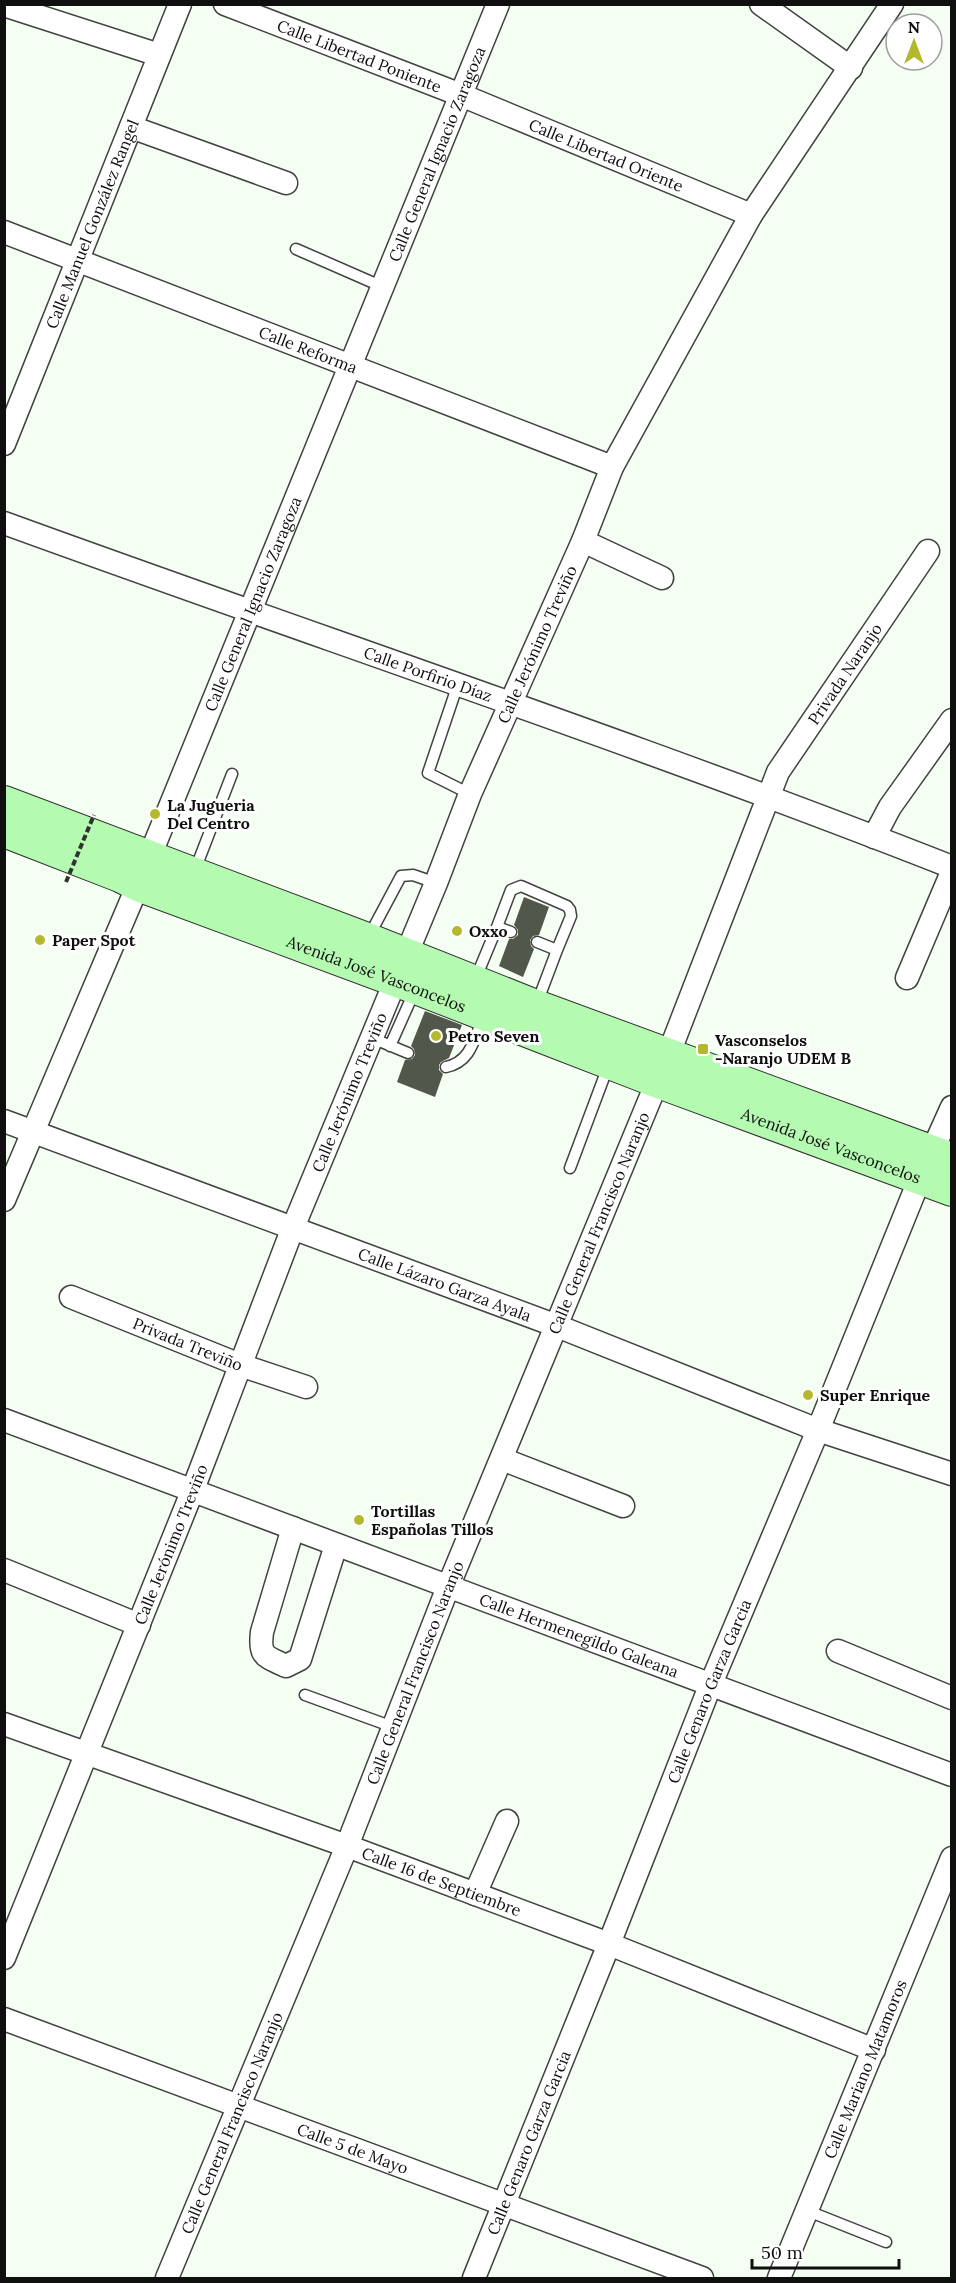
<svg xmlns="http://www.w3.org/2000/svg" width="956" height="2283" font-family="Lora,serif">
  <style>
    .building { fill: #52574c }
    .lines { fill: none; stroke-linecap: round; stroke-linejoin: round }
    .service-casing { stroke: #424242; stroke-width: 13 }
    .minor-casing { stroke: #424242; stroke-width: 25 }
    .secondary-casing { stroke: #313131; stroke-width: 34 }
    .service { stroke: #fff; stroke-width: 10 }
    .minor { stroke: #fff; stroke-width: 22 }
    .secondary { stroke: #b4fab1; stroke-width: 32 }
    .path-bridge { stroke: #313131; stroke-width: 4; stroke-dasharray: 6 3; stroke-linecap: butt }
    .poi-dot { fill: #b4b82e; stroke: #fff; stroke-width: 2 }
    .labels { text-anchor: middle; stroke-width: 6; stroke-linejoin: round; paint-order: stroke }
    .street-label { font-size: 16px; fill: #0f0f0f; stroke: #fff }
    .poi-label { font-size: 16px; font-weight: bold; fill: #0f0f0f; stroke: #fff; text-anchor: start }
  </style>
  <rect width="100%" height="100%" fill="#f4fef2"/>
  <path class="building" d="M524 897 549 907 539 935 533 936 530 940 531 946 534 949 523 977 499 966 509 939H513L518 935V930L514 925Z
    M425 1011 462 1025 449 1058 441 1062 439 1065V1070L443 1074 435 1097 397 1082 405 1060 412 1059 415 1055 414 1049 411 1046Z"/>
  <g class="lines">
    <g class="service-casing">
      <path id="service" d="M296 249 383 287
        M458 684 428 773 470 794
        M195 870 232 774
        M497 927 511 890 521 886 567 906 570 910 571 916 557 950
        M369 936 401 876 413 875 436 883
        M537 942 557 950 537 1003
        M475 980 497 927 511 932
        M372 1038 408 1053
        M390 1046 415 990
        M446 1067C471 1062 474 1039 483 1018
        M570 1168 609 1064
        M305 1695 393 1727
        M808 2211 886 2242"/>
    </g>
    <g class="minor-casing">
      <g id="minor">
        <path id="s1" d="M225 4 461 95 751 215"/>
        <path d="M761 4 851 68"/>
        <path d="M4 5 159 55"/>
        <path d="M131 127 286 183"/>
        <path id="s2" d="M4 232 612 467"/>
        <path id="s3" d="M4 444 180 4"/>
        <path id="s4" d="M4 523C320 638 639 744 952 867"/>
        <path d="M583 541 662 578"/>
        <path d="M874 837 890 807 952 720"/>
        <path d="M907 978 952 872"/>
        <path id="s5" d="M4 1121 557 1326 818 1430 952 1474"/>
        <path id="s6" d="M4 1200 138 885 498 4"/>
        <path id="s7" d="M71 1297 240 1365 306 1387"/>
        <path id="s8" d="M4 1420 952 1775"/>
        <path d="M502 1459 623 1506"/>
        <path d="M293 1528 262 1632C259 1657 265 1656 286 1666L300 1659 336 1545"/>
        <path d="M4 1570 139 1625"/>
        <path d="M838 1651 952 1698"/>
        <path id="s9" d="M4 1724 347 1846 609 1944 874 2050"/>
        <path d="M475 1894 507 1821"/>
        <path id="s10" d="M4 1958 192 1492 292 1230 436 883 470 794 583 541 612 467 751 215 892 4"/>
        <path id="s11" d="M4 2019 702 2278"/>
        <path id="s12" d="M167 2278 347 1846 448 1587 669 1053 778 772 928 551"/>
        <path id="s13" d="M474 2278 609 1944 710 1686 818 1430 920 1178 952 1107"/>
        <path id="s14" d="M779 2278 952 1858"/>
      </g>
    </g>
    <g class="secondary-casing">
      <g id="secondary">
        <path d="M4 802 367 939 536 1006 952 1159"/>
        <path id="s15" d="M4 831 120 876 138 885 416 988 656 1081 952 1190"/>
      </g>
    </g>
    <use href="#service" class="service"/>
    <use href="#minor" class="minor"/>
    <use href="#secondary" class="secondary"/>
    <path class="path-bridge" d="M66 882 94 815"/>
  </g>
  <g class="poi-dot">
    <circle cx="155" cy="814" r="6"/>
    <circle cx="457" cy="931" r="6"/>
    <circle cx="40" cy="940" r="6"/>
    <circle cx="436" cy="1036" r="6"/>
    <rect x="697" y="1043" width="12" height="12" rx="3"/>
    <circle cx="808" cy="1395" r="6"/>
    <circle cx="359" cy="1520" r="6"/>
  </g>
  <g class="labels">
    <g class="street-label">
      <text dy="6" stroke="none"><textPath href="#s1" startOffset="144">Calle Libertad Poniente</textPath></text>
      <text dy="6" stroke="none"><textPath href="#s6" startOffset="1132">Calle General Ignacio Zaragoza</textPath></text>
      <text dy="6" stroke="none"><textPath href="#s1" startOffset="410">Calle Libertad Oriente</textPath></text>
      <text dy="6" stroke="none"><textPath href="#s3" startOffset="237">Calle Manuel González Rangel</textPath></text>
      <text dy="6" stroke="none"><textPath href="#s2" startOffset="326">Calle Reforma</textPath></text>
      <text dy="6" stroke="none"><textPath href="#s6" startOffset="646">Calle General Ignacio Zaragoza</textPath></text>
      <text dy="6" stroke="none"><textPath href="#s10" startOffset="1418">Calle Jerónimo Treviño</textPath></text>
      <text dy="6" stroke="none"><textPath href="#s12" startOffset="1744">Privada Naranjo</textPath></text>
      <text dy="6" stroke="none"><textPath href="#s4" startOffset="450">Calle Porfirio Díaz</textPath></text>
      <text dy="6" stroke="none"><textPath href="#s15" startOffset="399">Avenida José Vasconcelos</textPath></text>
      <text dy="6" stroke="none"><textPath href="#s10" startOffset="932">Calle Jerónimo Treviño</textPath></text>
      <text dy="6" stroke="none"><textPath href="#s15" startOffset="885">Avenida José Vasconcelos</textPath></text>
      <text dy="6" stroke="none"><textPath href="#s12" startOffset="1140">Calle General Francisco Naranjo</textPath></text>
      <text dy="6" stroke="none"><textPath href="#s5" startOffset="470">Calle Lázaro Garza Ayala</textPath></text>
      <text dy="6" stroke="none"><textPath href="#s7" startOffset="126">Privada Treviño</textPath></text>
      <text dy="6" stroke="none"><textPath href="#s10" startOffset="446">Calle Jerónimo Treviño</textPath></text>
      <text dy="6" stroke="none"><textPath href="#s8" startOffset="614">Calle Hermenegildo Galeana</textPath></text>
      <text dy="6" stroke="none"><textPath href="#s12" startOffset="654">Calle General Francisco Naranjo</textPath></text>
      <text dy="6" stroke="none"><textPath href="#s13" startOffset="632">Calle Genaro Garza Garcia</textPath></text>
      <text dy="6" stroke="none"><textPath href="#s9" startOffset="465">Calle 16 de Septiembre</textPath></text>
      <text dy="6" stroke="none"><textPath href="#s14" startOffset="226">Calle Mariano Matamoros</textPath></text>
      <text dy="6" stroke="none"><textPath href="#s12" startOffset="168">Calle General Francisco Naranjo</textPath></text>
      <text dy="6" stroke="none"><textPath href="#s13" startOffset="146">Calle Genaro Garza Garcia</textPath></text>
      <text dy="6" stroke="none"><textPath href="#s11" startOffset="372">Calle 5 de Mayo</textPath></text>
    </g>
    <g class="poi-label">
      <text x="167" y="811">La Jugueria<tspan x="167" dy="18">Del Centro</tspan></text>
      <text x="469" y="937">Oxxo</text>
      <text x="52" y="946">Paper Spot</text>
      <text x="448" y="1042">Petro Seven</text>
      <text x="715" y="1046">Vasconselos<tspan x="715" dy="18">-Naranjo UDEM B</tspan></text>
      <text x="820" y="1401">Super Enrique</text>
      <text x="371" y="1517">Tortillas<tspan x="371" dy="18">Españolas Tillos</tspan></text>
    </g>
  </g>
  <rect width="956" height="2283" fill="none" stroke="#0f0f0f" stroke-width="12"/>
  <g transform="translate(914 42)"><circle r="28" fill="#ffffff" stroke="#9f9f9f" stroke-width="1.5"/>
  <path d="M0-4.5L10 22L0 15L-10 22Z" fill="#b4b82e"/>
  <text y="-9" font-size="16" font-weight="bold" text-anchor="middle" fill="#0f0f0f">N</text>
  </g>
  <path d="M752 2259v9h147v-9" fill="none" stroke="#0f0f0f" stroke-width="3"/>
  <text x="761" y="2259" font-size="18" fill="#0f0f0f" stroke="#ffffff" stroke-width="4.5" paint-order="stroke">50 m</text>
</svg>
